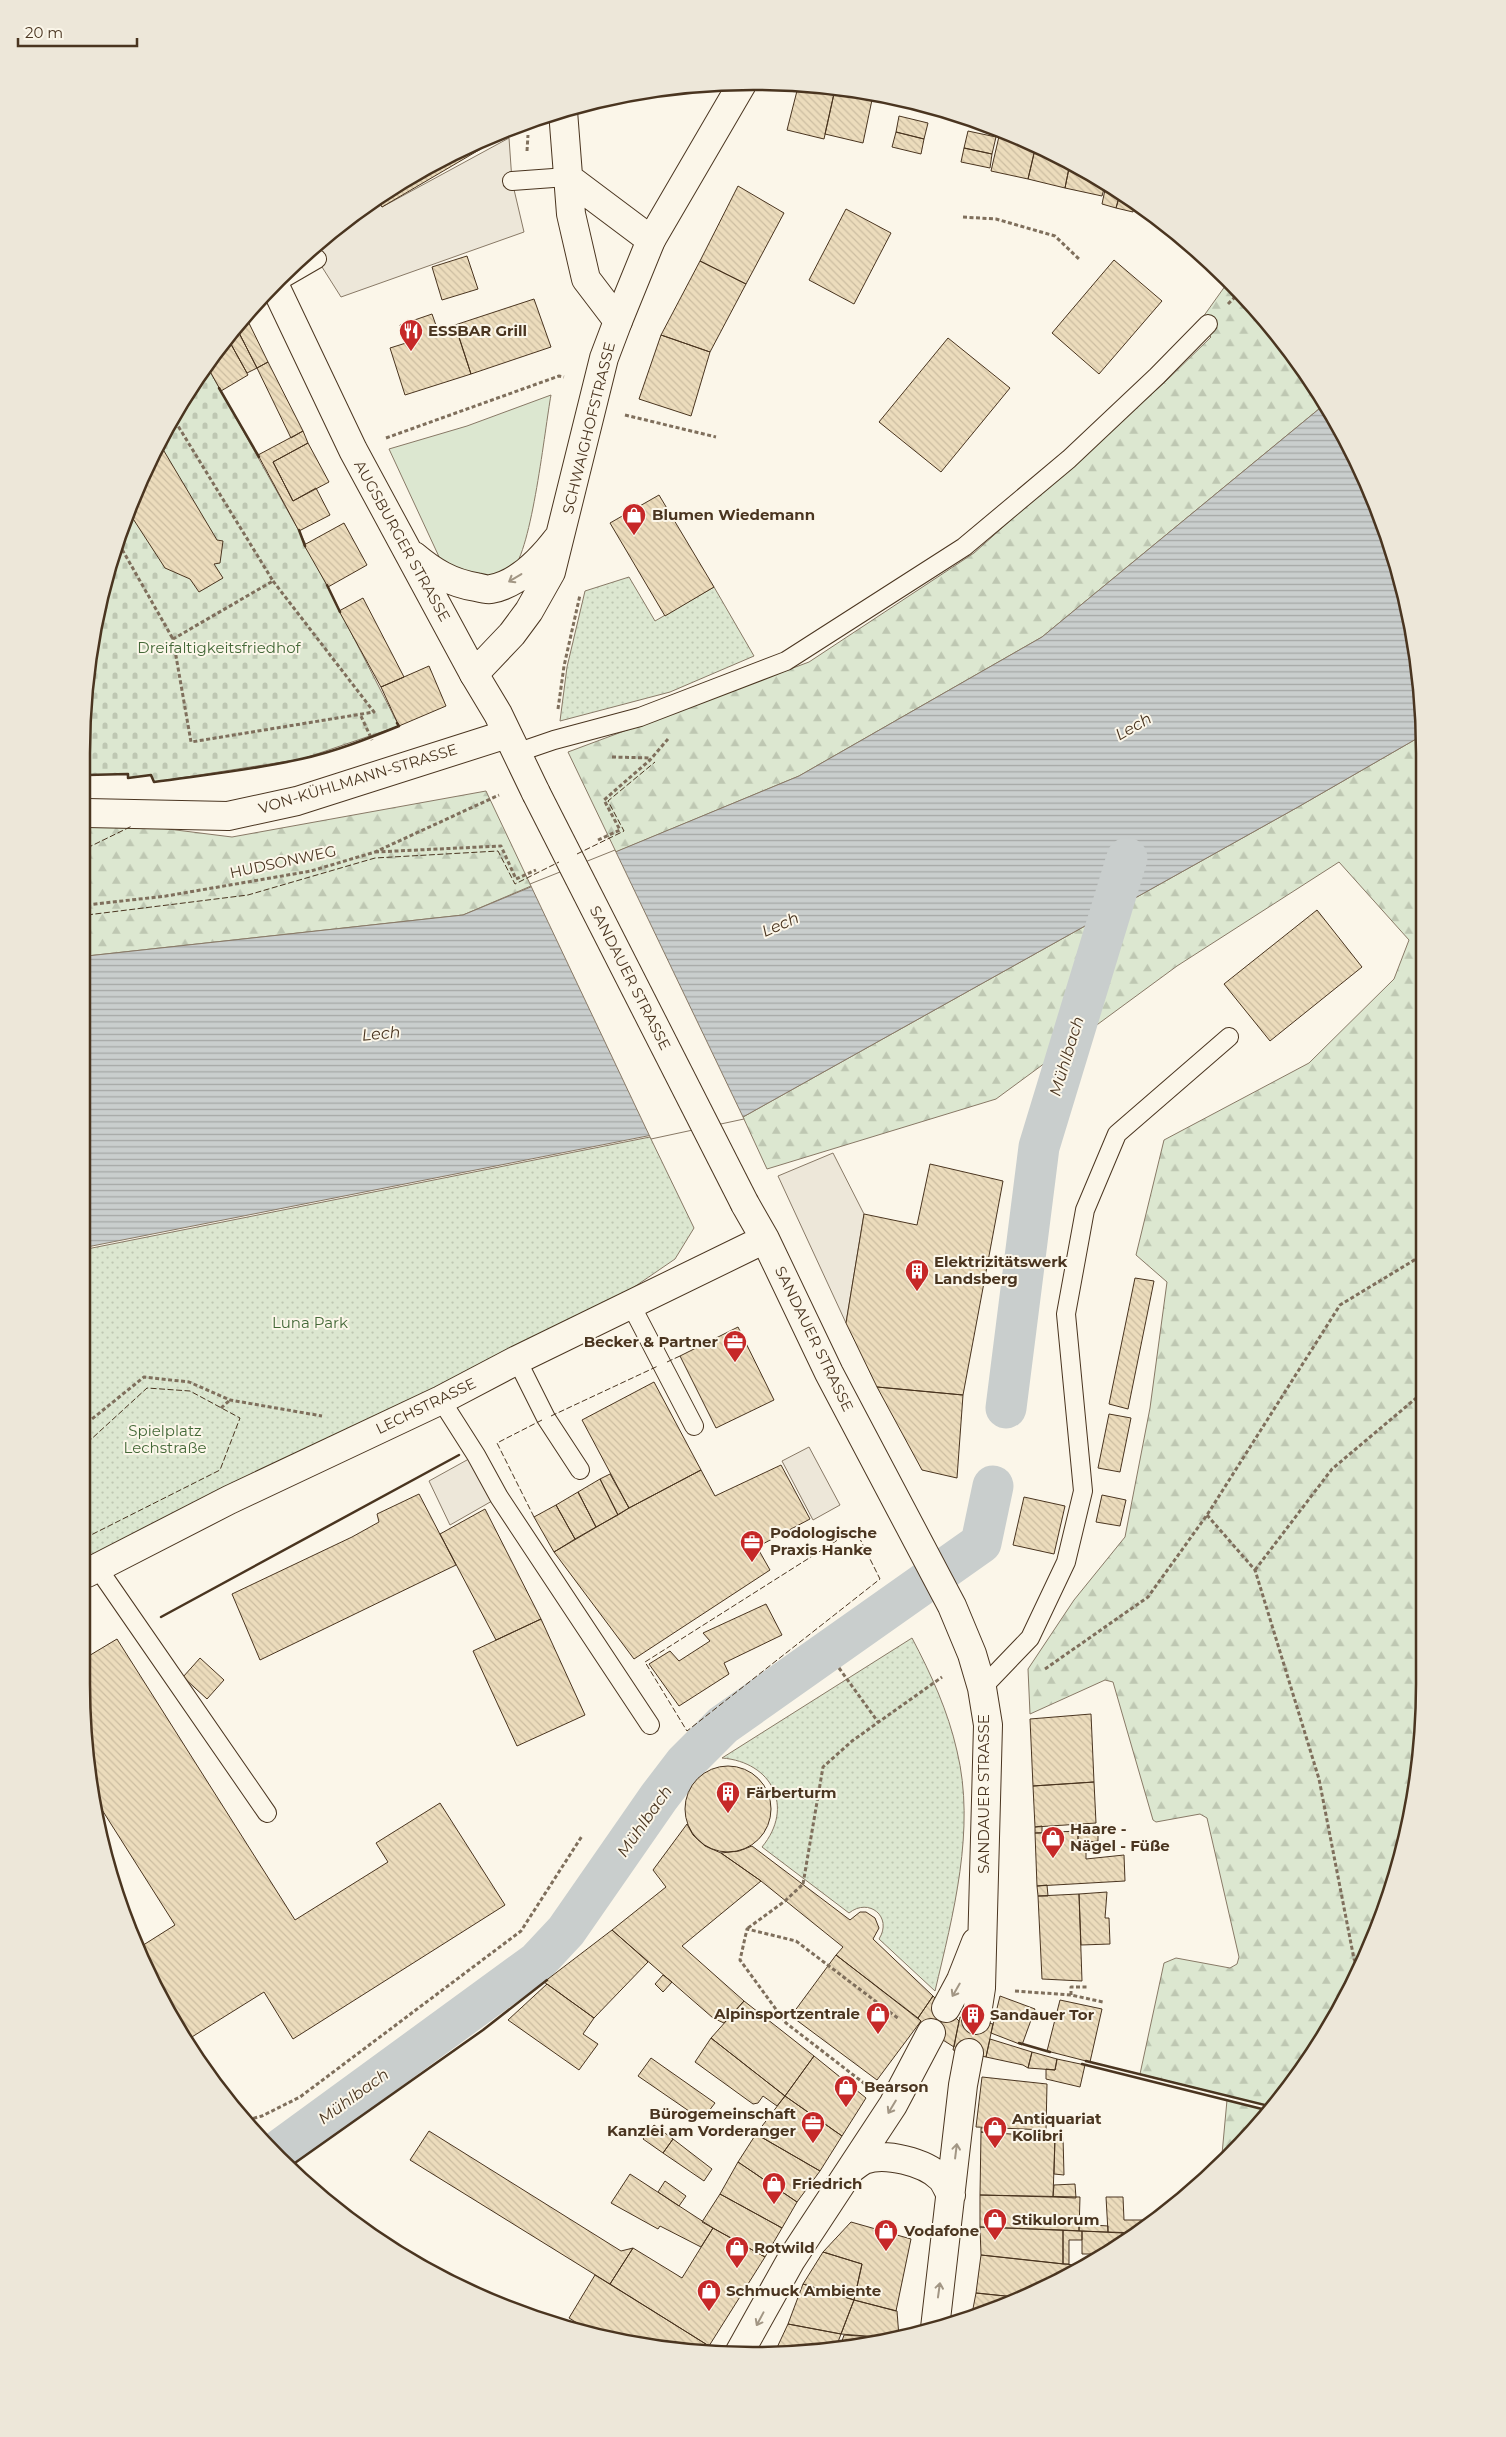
<svg xmlns="http://www.w3.org/2000/svg" width="1506" height="2437" font-family="Montserrat,sans-serif">
  <style>
    .grass { fill: #dce7d0; stroke: #887966 }
    .forest { fill: url(#forest-firs); stroke: #887966 }
    .cemetery { fill: url(#cemetery-stones); stroke: #887966 }
    .park { fill: url(#park-dots); stroke: #887966 }
    .parking { fill: #ede7d9; stroke: #887966 }
    .water { fill: url(#water-rules); stroke: #887966 }
    .pier { fill: #fbf6e9; stroke: #887966 }
    .lines { fill: none; stroke-linecap: round; stroke-linejoin: round }
    .canal { stroke: #c9cecd; stroke-width: 41 }
    .building { fill: url(#building-back-hatch); stroke: #4a3520 }
    .lane-casing { stroke: #4a3520; stroke-width: 20 }
    .street-casing { stroke: #4a3520; stroke-width: 30 }
    .secondary-casing { stroke: #4a3520; stroke-width: 30 }
    .path { stroke: #7f6f5c; stroke-width: 3; stroke-dasharray: 4 2.5; stroke-linecap: butt }
    .lane { stroke: #fbf6e9; stroke-width: 18 }
    .street { stroke: #fbf6e9; stroke-width: 28 }
    .secondary { stroke: #fbf6e9; stroke-width: 28 }
    .street-bridge-casing { stroke: #4a3520; stroke-width: 30; stroke-linecap: butt }
    .street-bridge { stroke: #fbf6e9; stroke-width: 28 }
    .fence { stroke: #4a3520; stroke-width: 1; stroke-dasharray: 6 2.5; stroke-linecap: butt }
    .wall { stroke: #4a3520; stroke-width: 2.5 }
    .oneway { stroke: #a29684 }
    .labels { text-anchor: middle; stroke-width: 4; stroke-linejoin: round; paint-order: stroke }
    .poi-label { font-size: 15px; font-weight: bold; fill: #4a3520; stroke: #fbf6e9; text-anchor: start }
    .street-label { font-size: 15px; fill: #4a3520; stroke: #fbf6e9 }
    .park-label { font-size: 15px; fill: #436837; stroke: #fbf6e9 }
    .water-label { font-size: 16px; font-style: italic; fill: #4a3520; stroke: #fbf6e9 }
    .rim { fill: none; stroke: #4a3520; stroke-width: 2.5 }
  </style>
  <defs>
    <pattern id="forest-firs" width="22" height="20" patternUnits="userSpaceOnUse" patternTransform="scale(1.25)"><rect width="22" height="20" fill="#dce7d0"/><path d="M5 1l3.5 6h-7zM16 11l3.5 6h-7z" fill="#bec7b2"/></pattern>
    <pattern id="cemetery-stones" width="16" height="16" patternUnits="userSpaceOnUse" patternTransform="scale(1.25)"><rect width="16" height="16" fill="#dce7d0"/><path d="M2 7V4a2 2 0 0 1 4 0v3zM10 15v-3a2 2 0 0 1 4 0v3z" fill="#bec7b2"/></pattern>
    <pattern id="park-dots" width="8" height="8" patternUnits="userSpaceOnUse" patternTransform="scale(1.25)"><rect width="8" height="8" fill="#dce7d0"/><path d="M2 2h.1M6 6h.1" fill="none" stroke="#bec7b2" stroke-width="1.8" stroke-linecap="round"/></pattern>
    <pattern id="water-rules" width="6" height="5" patternUnits="userSpaceOnUse" patternTransform="scale(1.25)"><rect width="6" height="5" fill="#c9cecd"/><path d="M0 2.5h6" fill="none" stroke="#a5a8a6"/></pattern>
    <pattern id="building-back-hatch" width="6" height="6" patternUnits="userSpaceOnUse" patternTransform="scale(1.25)"><rect width="6" height="6" fill="#ecdcbc"/><path d="M-1 5l2 2M0 0l6 6M5-1l2 2" fill="none" stroke="#ccbda1"/></pattern>
  </defs>
  <rect width="100%" height="100%" fill="#fbf6e9"/>
  <path class="grass" d="M551 395C545 427 532 551 512 570 506 576 493 580 485 584L441 561 389 449 467 426Z"/>
  <path class="forest" d="M1228 282 1258 310 1325 404 1042 637 799 776 616 852 568 752 809 662 974 553 1165 382 1211 337 1198 324Z
    M1423 735 1419 1771 1374 1941 1286 2093 1273 2107 1140 2074 1164 1963 1176 1958 1230 1968 1237 1964 1239 1957 1207 1818 1200 1814 1156 1822 1153 1820 1113 1682 1105 1680 1030 1714 1028 1669 1074 1600 1125 1537 1150 1408 1167 1282 1136 1255 1164 1140 1309 1063 1394 979 1409 940 1339 862 1177 966 996 1099 767 1169 743 1117 1298 807Z
    M486 791 531 886 463 915 87 956V821H104L232 837Z
    M1227 2100 1270 2111 1221 2165Z"/>
  <path class="cemetery" d="M207 366 299 531 399 726 302 759 154 782 150 775 128 778 127 774 87 775V666L132 496Z"/>
  <path class="park" d="M629 577 655 621 714 587 754 656 670 692 560 721 567 667 585 591Z
    M650 1137 694 1228 675 1259 621 1296 433 1394 87 1558V1249Z
    M912 1638C931 1674 948 1711 957 1751 976 1829 953 1915 935 1991L879 1939C893 1917 869 1897 849 1913L762 1847C795 1807 772 1762 722 1758Z"/>
  <path class="parking" d="M509 138 512 181 524 232 341 297 310 248 378 200 382 207Z
    M833 1153 864 1214 846 1323 778 1176Z
    M809 1447 840 1505 813 1520 782 1461Z
    M476 1455 499 1497 450 1525 429 1481Z"/>
  <path class="water" d="M1325 404 1335 417 1402 579 1423 709V735L1298 807 743 1117 87 1247V956L463 915 799 776 1042 637Z"/>
  <path class="pier" d="M615 850 744 1119 651 1139 530 884Z"/>
  <g class="lines">
    <path class="canal" d="M1006 1408 1039 1147 1127 858
      M278 2151 537 1962 566 1931 659 1797 685 1763 723 1725 981 1543 993 1486"/>
  </g>
  <path class="building" d="M799 83 835 89 824 139 787 130Z
    M835 89 873 95 863 143 825 134Z
    M899 116 928 123 924 139 896 132Z
    M508 130V133L382 207 378 200 417 171Z
    M968 131 996 137 992 154 964 148Z
    M896 132 924 139 921 154 892 147Z
    M1000 132 1036 145 1028 179 991 171Z
    M1036 145 1050 150 1070 163 1065 188 1028 179Z
    M964 148 992 154 990 168 961 162Z
    M1070 163 1105 185 1102 196 1065 188Z
    M1106 185 1120 194 1116 208 1102 204Z
    M738 186 784 213 746 284 700 261Z
    M1120 194 1135 203 1133 212 1116 208Z
    M846 209 891 233 854 304 809 280Z
    M467 256 478 289 442 300 432 267Z
    M1114 260 1162 301 1099 374 1052 333Z
    M700 261 746 284 710 352 661 335Z
    M534 299 551 347 471 374 455 325Z
    M432 314 438 331 455 325 471 374 405 395 390 348 406 343 400 325Z
    M246 317 268 362 257 368 236 327Z
    M236 327 257 368 247 373 227 337Z
    M661 335 710 352 691 416 639 399Z
    M227 337 248 375 221 391 207 366Z
    M948 338 1010 388 941 472 879 422Z
    M268 362 303 431 291 438 257 368Z
    M303 431 308 443 273 462 293 501 316 488 330 515 299 531 258 455Z
    M308 443 329 482 293 501 273 462Z
    M161 446 217 540 223 541 220 563 214 564 223 578 199 592 190 579 165 568 128 511 132 496Z
    M659 495 714 587 665 616 610 523Z
    M344 523 367 565 328 587 304 545Z
    M363 598 404 677 381 687 339 611Z
    M429 666 446 706 399 726 381 687Z
    M1317 910 1362 967 1270 1041 1224 984Z
    M930 1164 1003 1181 963 1395 877 1387 846 1323 864 1214 917 1225Z
    M1135 1278 1154 1281 1128 1409 1109 1404Z
    M738 1327 774 1400 716 1428 680 1356Z
    M654 1382 701 1470 629 1508 582 1420Z
    M877 1387 963 1395 957 1478 922 1470Z
    M1109 1414 1131 1418 1120 1472 1098 1468Z
    M781 1465 810 1519 757 1547 770 1570 634 1659 554 1552 629 1508 701 1470 715 1496Z
    M610 1474 629 1508 618 1515 600 1479Z
    M600 1479 618 1515 596 1527 578 1492Z
    M578 1492 596 1527 575 1539 556 1505Z
    M419 1494 456 1565 260 1660 232 1594 352 1537 379 1522 377 1514Z
    M1102 1495 1126 1500 1120 1526 1096 1522Z
    M1024 1497 1065 1506 1054 1554 1013 1545Z
    M556 1505 575 1539 554 1552 534 1517Z
    M485 1509 541 1619 496 1640 440 1534Z
    M766 1604 782 1635 724 1663 729 1674 679 1706 649 1664 670 1651 679 1661 710 1641 703 1633Z
    M541 1619 585 1715 517 1746 473 1651Z
    M117 1639 295 1920 388 1862 376 1843 440 1803 505 1905 293 2039 264 1992 187 2040 151 1981 137 1949 175 1925 92 1794 87 1772V1657Z
    M200 1658 224 1680 207 1699 183 1677Z
    M1091 1714 1094 1782 1033 1786 1030 1719Z
    M685 1809a43 43 0 1 1 86 0a43 43 0 1 1-86 0Z
    M1094 1782 1096 1823 1035 1827 1033 1786Z
    M687 1824 693 1835 705 1846 721 1853 761 1881 682 1946 744 2001 724 2023 713 2018 612 1930 666 1887 653 1870Z
    M1042 1826V1833H1035V1827Z
    M1098 1829V1841L1078 1843V1831Z
    M1078 1831V1843L1086 1842V1859L1124 1855 1125 1881 1037 1886 1035 1833Z
    M752 1846 850 1920 860 1912H866L875 1918 879 1928 873 1939 933 1996 918 2018 836 1955 843 1947 761 1881 721 1853 739 1851Z
    M1047 1885 1048 1896H1038L1037 1886Z
    M1107 1892 1105 1918H1109L1110 1944 1081 1945 1079 1894Z
    M1079 1894 1082 1981 1042 1979 1038 1896Z
    M612 1930 648 1962 594 2018 544 1982Z
    M836 1955 921 2021 877 2080 791 2016Z
    M663 1975 672 1982 663 1992 655 1984Z
    M547 1984 594 2018 583 2034 598 2044 579 2070 508 2020Z
    M933 1996 959 2021 954 2047 919 2025 921 2021 918 2018Z
    M1000 1996 1035 2009 1022 2045 991 2033Z
    M1060 2000 1102 2009 1090 2062 1047 2051Z
    M744 2001 814 2056 785 2096 711 2038Z
    M960 2017 993 2024 986 2057 953 2050Z
    M711 2038 785 2096 777 2106 763 2096 758 2103 753 2104 695 2062Z
    M990 2039 1032 2052 1028 2068 1023 2065 986 2057Z
    M1032 2052 1057 2059 1055 2070 1028 2068Z
    M814 2056 866 2098 842 2136 785 2096Z
    M651 2058 715 2103 702 2120 638 2076Z
    M1057 2059 1085 2065 1080 2087 1046 2079V2069L1055 2070Z
    M982 2077 1047 2084 1046 2130 976 2127Z
    M785 2096 842 2136 820 2171 756 2134Z
    M654 2125 673 2139 663 2153 643 2139Z
    M981 2128H993V2133L981 2132Z
    M429 2131 621 2251 633 2248 610 2284 410 2160Z
    M981 2132 1055 2137 1053 2197 980 2195Z
    M756 2134 820 2171 797 2202 738 2162Z
    M1055 2137H1063L1064 2175 1054 2174Z
    M673 2139 712 2169 704 2181 663 2153Z
    M738 2162 797 2202 782 2228 720 2194Z
    M630 2174 713 2228 701 2247 660 2226 658 2229 611 2203Z
    M665 2181 686 2196 679 2206 658 2192Z
    M1075 2184 1076 2198 1053 2197 1054 2185Z
    M720 2194 782 2228 765 2257 702 2222Z
    M980 2195 1080 2197 1079 2231 980 2227Z
    M1106 2197H1123L1124 2220H1154L1138 2233 1108 2232Z
    M851 2222 911 2239 896 2311 854 2300 862 2264 823 2252Z
    M1079 2224 1108 2226V2232L1079 2231Z
    M980 2227 1063 2230V2264L981 2255Z
    M713 2228 765 2257 709 2346 610 2284 633 2248 682 2278Z
    M1063 2230 1082 2231V2240H1069V2264H1063Z
    M1082 2231 1122 2233V2245L1102 2254H1082Z
    M823 2252 862 2264 854 2300 803 2284Z
    M981 2255 1074 2265 1073 2269 1015 2297 976 2293Z
    M595 2275 709 2346 705 2353 665 2350 595 2334 569 2318Z
    M803 2284 854 2300 841 2334 788 2324Z
    M976 2293 1015 2297 971 2319Z
    M854 2300 897 2311 899 2337 890 2338 841 2334Z
    M788 2324 841 2334 835 2350 774 2354Z
    M844 2335 890 2338 839 2350Z"/>
  <g class="lines">
    <g class="lane-casing">
      <path id="lane" d="M512 181 567 177
        M279 281 317 259
        M516 753 554 740 640 717 786 661 964 547 1069 459 1157 376 1208 324
        M631 1305 694 1426
        M517 1360 546 1418 580 1470
        M441 1400 476 1455 499 1497 650 1725
        M97 1567 267 1813
        M982 1688 1030 1638 1066 1562 1083 1491 1066 1314 1085 1210 1117 1134 1229 1037"/>
    </g>
    <g class="street-casing">
      <path id="street" d="M563 111 571 214 586 279 618 321
        M567 177 651 240
        M474 674 498 714 536 793
        M87 813 228 816 297 801 507 734
        M745 1204 765 1239 829 1373 952 1606 972 1654 982 1688 988 1725 981 1988 976 2020
        M87 1573 229 1500 441 1400 517 1360 765 1239
        M946 2008 961 1980 976 1942
        M851 2169C855 2166 860 2162 864 2160 885 2152 925 2162 941 2178 945 2182 948 2190 951 2195
        M935 2328 963 2085 969 2053
        M738 2355 791 2260 893 2105 931 2033"/>
    </g>
    <g class="secondary-casing">
      <path id="secondary" d="M275 286 353 450 474 674 512 634 529 611 551 572 604 358 618 321 651 240 742 84
        M414 556C433 572 451 583 476 587 480 588 487 590 491 589 519 584 542 559 558 538"/>
    </g>
    <path class="path" d="M527 151 528 135
      M963 217 996 219 1055 236 1079 259
      M1228 304 1239 293
      M625 415 716 437
      M175 421 273 581
      M386 438 559 376 564 377
      M119 544 173 639
      M273 581 374 712 191 742 173 639Z
      M558 709 564 666 580 595
      M361 716 372 740
      M612 757 651 758
      M598 840 620 830 604 800 650 760 668 739
      M375 852 501 846 516 879 536 870
      M87 905 166 896 311 871 375 852 499 795
      M221 1408 230 1400
      M87 1423 144 1377 189 1382 230 1400 322 1416
      M1207 1515 1255 1570 1319 1779 1354 1959 1358 1968
      M1255 1570 1332 1469 1421 1394
      M839 1668 878 1722
      M1045 1669 1148 1597 1207 1515 1340 1305 1421 1256
      M803 1884 823 1767 852 1741 942 1677
      M748 1928 785 1901 803 1884
      M1015 1991 1071 1995 1103 2002
      M1071 1995V1987H1088
      M865 2084 786 2023 740 1960 747 1929 796 1941 899 2019
      M247 2120 262 2116 300 2097 521 1931 582 1836"/>
    <use href="#lane" class="lane"/>
    <use href="#street" class="street"/>
    <use href="#secondary" class="secondary"/>
    <g class="street-bridge-casing">
      <path id="street-bridge" d="M536 793 745 1204"/>
    </g>
    <use href="#street-bridge" class="street-bridge"/>
    <path class="fence" d="M87 848 132 826
      M577 854 624 831 608 801 655 762
      M87 915 248 895 375 858 498 851 515 884 559 862
      M667 1362 680 1356
      M551 1416 658 1366
      M87 1443 147 1388 190 1391 240 1418 220 1470 87 1537
      M534 1517 497 1443 542 1420
      M855 1529 880 1579 687 1731 645 1662Z"/>
    <path class="wall" d="M219 388 259 457
      M299 530 305 546
      M327 585 340 612
      M87 775 128 774V778L151 775 154 782C203 775 253 770 301 759 334 752 367 739 399 726L397 723
      M161 1617 459 1455
      M1019 2043 1050 2052
      M1086 2061 1273 2107
      M1082 2064 1270 2111
      M292 2165 483 2030 547 1980"/>
  </g>
  <defs><path id="oneway-shaft" d="M-6 0H5M1.5-3L5.5 0L1.5 3" fill="none" stroke-width="1.6" stroke-linecap="round" stroke-linejoin="round" transform="scale(1.25)"/></defs>
  <g class="oneway">
    <use href="#oneway-shaft" transform="translate(515 578) rotate(149)"/>
    <use href="#oneway-shaft" transform="translate(956 1990) rotate(120)"/>
    <use href="#oneway-shaft" transform="translate(892 2107) rotate(121)"/>
    <use href="#oneway-shaft" transform="translate(956 2151) rotate(-83)"/>
    <use href="#oneway-shaft" transform="translate(939 2290) rotate(-82)"/>
    <use href="#oneway-shaft" transform="translate(760 2319) rotate(118)"/>
  </g>
  <defs>
    <g id="restaurant-pin" transform="scale(1.25)"><path d="M0 17L-7.5 6A9.5 9.5 0 1 1 7.5 6Z" fill="#c62828" stroke="#fbf6e9"/><path d="M-5-6h1v4h1v-4h1v4h1v-4h1v5L-1.5 .5V6h-2V.5L-5-1ZM5-6V6H3V1.5H1.5Q1.5-4 5-6Z" fill="#fff"/></g>
    <g id="shop-pin" transform="scale(1.25)"><path d="M0 17L-7.5 6A9.5 9.5 0 1 1 7.5 6Z" fill="#c62828" stroke="#fbf6e9"/><path d="M-5-2.5h2.3a2.7 3.5 0 0 1 5.4 0H5L5.5 6h-11ZM-1.5-2.5h3a1.5 2.3 0 0 0-3 0Z" fill="#fff"/></g>
    <g id="building-pin" transform="scale(1.25)"><path d="M0 17L-7.5 6A9.5 9.5 0 1 1 7.5 6Z" fill="#c62828" stroke="#fbf6e9"/><path d="M-4-6H4V6H1V3H-1V6H-4ZM-2.5-4.3h1.7v1.8h-1.7ZM.8-4.3h1.7v1.8H.8ZM-2.5-1h1.7V.8h-1.7ZM.8-1h1.7V.8H.8Z" fill="#fff"/></g>
    <g id="office-pin" transform="scale(1.25)"><path d="M0 17L-7.5 6A9.5 9.5 0 1 1 7.5 6Z" fill="#c62828" stroke="#fbf6e9"/><path d="M-6-3h4V-5.5h4V-3h4V5H-6ZM-1-4.5V-3h2v-1.5ZM-6 0V1H6V0Z" fill="#fff"/></g>
  </defs>
  <g fill-rule="evenodd">
    <use href="#restaurant-pin" x="411" y="331"/>
    <use href="#shop-pin" x="634" y="515"/>
    <use href="#building-pin" x="917" y="1271"/>
    <use href="#office-pin" x="735" y="1342"/>
    <use href="#office-pin" x="752" y="1542"/>
    <use href="#building-pin" x="728" y="1793"/>
    <use href="#shop-pin" x="1053" y="1838"/>
    <use href="#shop-pin" x="878" y="2014"/>
    <use href="#building-pin" x="973" y="2015"/>
    <use href="#shop-pin" x="846" y="2087"/>
    <use href="#office-pin" x="813" y="2123"/>
    <use href="#shop-pin" x="995" y="2128"/>
    <use href="#shop-pin" x="774" y="2184"/>
    <use href="#shop-pin" x="995" y="2220"/>
    <use href="#shop-pin" x="886" y="2231"/>
    <use href="#shop-pin" x="737" y="2248"/>
    <use href="#shop-pin" x="709" y="2291"/>
  </g>
  <g class="labels">
    <g class="poi-label">
      <text x="428" y="336">ESSBAR Grill</text>
      <text x="652" y="520">Blumen Wiedemann</text>
      <text x="934" y="1267">Elektrizitätswerk<tspan x="934" dy="17">Landsberg</tspan></text>
      <text x="718" y="1347" text-anchor="end">Becker &amp; Partner</text>
      <text x="770" y="1538">Podologische<tspan x="770" dy="17">Praxis Hanke</tspan></text>
      <text x="746" y="1798">Färberturm</text>
      <text x="1070" y="1834">Haare -<tspan x="1070" dy="17">Nägel - Füße</tspan></text>
      <text x="860" y="2019" text-anchor="end">Alpinsportzentrale</text>
      <text x="990" y="2020">Sandauer Tor</text>
      <text x="864" y="2092">Bearson</text>
      <text x="796" y="2119" text-anchor="end">Bürogemeinschaft<tspan x="796" dy="17">Kanzlei am Vorderanger</tspan></text>
      <text x="1012" y="2124">Antiquariat<tspan x="1012" dy="17">Kolibri</tspan></text>
      <text x="792" y="2189">Friedrich</text>
      <text x="1012" y="2225">Stikulorum</text>
      <text x="904" y="2236">Vodafone</text>
      <text x="754" y="2253">Rotwild</text>
      <text x="726" y="2296">Schmuck Ambiente</text>
    </g>
    <g class="street-label">
      <text transform="translate(589 428) rotate(-76)" y="5">SCHWAIGHOFSTRASSE</text>
      <text transform="translate(402 541) rotate(61)" y="5">AUGSBURGER STRASSE</text>
      <text transform="translate(358 779) rotate(-17)" y="5">VON-KÜHLMANN-STRASSE</text>
      <text transform="translate(283 862) rotate(-12)" y="5">HUDSONWEG</text>
      <text transform="translate(630 978) rotate(63)" y="5">SANDAUER STRASSE</text>
      <text transform="translate(814 1339) rotate(64)" y="5">SANDAUER STRASSE</text>
      <text transform="translate(426 1406) rotate(-26)" y="5">LECHSTRASSE</text>
      <text transform="translate(984 1794) rotate(-90)" y="5">SANDAUER STRASSE</text>
    </g>
    <g class="park-label">
      <text x="219" y="653">Dreifaltigkeitsfriedhof</text>
      <text x="310" y="1328">Luna Park</text>
      <text x="165" y="1436">Spielplatz<tspan x="165" dy="17">Lechstraße</tspan></text>
    </g>
    <g class="water-label">
      <text transform="translate(1133 726) rotate(-30)" y="6">Lech</text>
      <text transform="translate(780 924) rotate(-24)" y="6">Lech</text>
      <text transform="translate(381 1033) rotate(-5)" y="6">Lech</text>
      <text transform="translate(1066 1056) rotate(-73)" y="6">Mühlbach</text>
      <text transform="translate(644 1821) rotate(-55)" y="6">Mühlbach</text>
      <text transform="translate(353 2096) rotate(-36)" y="6">Mühlbach</text>
    </g>
  </g>
  <path d="M0 0H1506V2437H0ZM753 90H753A663 663 0 0 1 1416 753V1684A663 663 0 0 1 753 2347H753A663 663 0 0 1 90 1684V753A663 663 0 0 1 753 90Z" fill="#ede7d9" fill-rule="evenodd"/>
  <path class="rim" d="M753 90H753A663 663 0 0 1 1416 753V1684A663 663 0 0 1 753 2347H753A663 663 0 0 1 90 1684V753A663 663 0 0 1 753 90Z"/>
  <path d="M18 38v8h119v-8" fill="none" stroke="#4a3520" stroke-width="2.5"/>
  <text x="25" y="38" font-size="15" fill="#4a3520" stroke="#fbf6e9" stroke-width="4" paint-order="stroke">20 m</text>
</svg>
